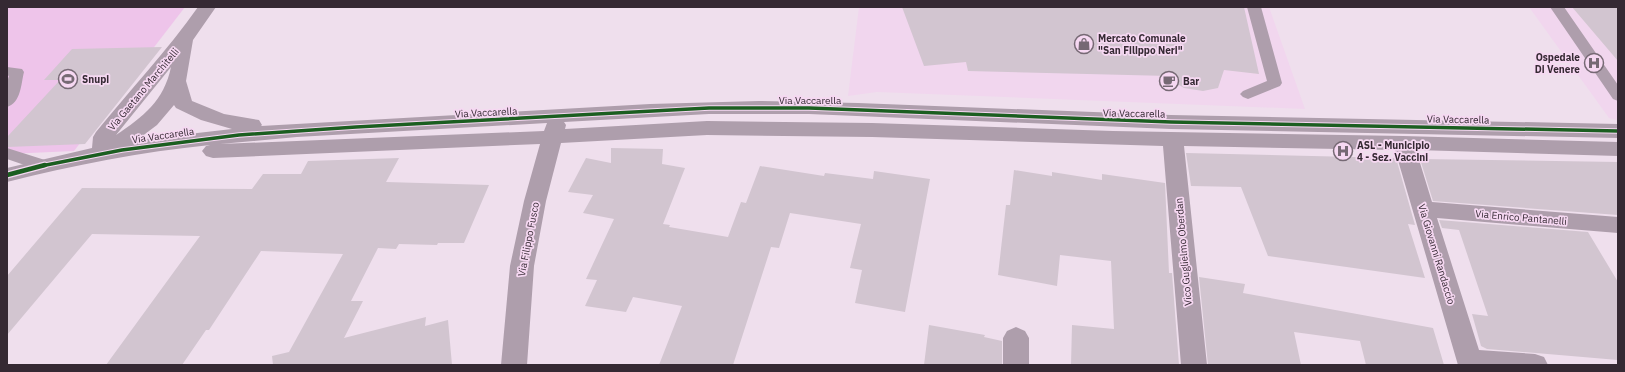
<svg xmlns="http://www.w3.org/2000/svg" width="1625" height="372" font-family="'IBM Plex Sans',sans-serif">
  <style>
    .built { fill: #f1d6ee }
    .green { fill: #eec4ea }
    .building { fill: #d2c5d0 }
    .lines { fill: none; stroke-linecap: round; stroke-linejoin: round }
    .service { fill: #ae9eac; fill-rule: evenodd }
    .minor { fill: #ae9eac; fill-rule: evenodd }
    .cycleway-far1-casing { stroke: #f6d8f2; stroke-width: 5.5 }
    .cycleway-casing { stroke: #f6d8f2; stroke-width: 7 }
    .cycleway-far1 { stroke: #1b5e20; stroke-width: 3.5 }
    .cycleway { stroke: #1b5e20; stroke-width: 4.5 }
    .labels { text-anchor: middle; stroke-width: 3.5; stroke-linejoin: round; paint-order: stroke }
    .poi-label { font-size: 10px; font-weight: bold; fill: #352933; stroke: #f6d8f2; text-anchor: start }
    .street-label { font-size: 10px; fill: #352933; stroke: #f6d8f2 }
  </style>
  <rect width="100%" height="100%" fill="#efdfed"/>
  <path class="built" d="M859 7H1269L1305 109 877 92 848 96Z
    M1529 7H1618V120L1609 118Z"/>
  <path class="green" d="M7 7H185L74 151 7 154Z"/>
  <path class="building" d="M902 7H1244L1259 74 1224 70 1218 88 1203 91 1184 88 1179 85 1169 76 968 71 966 62 924 66Z
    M1572 7H1618V61Z
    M162 47 85 144 7 147V137L60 80H44L72 49Z
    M611 148 663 149 662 164 685 168 663 224 670 225 669 227 728 237 741 202 746 203 760 166 824 176 825 173 873 179 874 171 930 179 905 312 855 303 862 270 850 268 861 224 790 213 779 248 771 247 733 365H659L682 306 633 297 626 312 585 306 597 280 586 279 614 219 583 213 593 195 568 192 586 158 611 163Z
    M1186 153 1396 158 1415 225 1408 224 1425 278 1268 256 1241 187 1191 186Z
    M399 158 386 182 489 185 464 243H438L437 245 399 244 396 249 378 248 351 301H363L344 338 426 317 425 326 448 320 452 365H273L272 356 289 352 343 254 261 251 209 330H206L182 365H106L200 236 92 234 7 335V276L82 188 252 189 263 174H301L308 161Z
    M1420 159 1618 162V215L1433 201Z
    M1014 170 1052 176V172L1102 180V174L1165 183 1169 273H1172L1179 365H1071L1072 325 1114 329 1111 261 1060 255 1057 286 998 275 1006 205H1010Z
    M1439 220 1588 232 1618 282V360L1487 349 1481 346 1472 314 1488 316 1459 230 1442 228Z
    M1199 277 1245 284 1243 293 1433 328 1444 365H1366L1360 341 1294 332 1301 365H1208Z
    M929 325 985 335 984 337 1002 341V365H924Z"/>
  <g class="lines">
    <path class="service" d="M1247 7H1261L1282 83 1280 86 1248 99 1243 97 1240 94 1243 91 1267 81Z
      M1550 7H1564L1618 85V101L1613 99Z
      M7 67 22 69 24 72C21 84 21 103 7 107V82L9 76 7 75Z
      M7 148 48 161 50 165 48 169 42 171 7 159Z"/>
    <path class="minor" d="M198 7H216L193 40 186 81 192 101 224 114 259 120 262 125 261 126 650 104 759 101 858 103 1171 115 1618 124V138L1171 129 809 114H709L564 122 566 125 565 129 707 121 872 123 1113 131 1403 136 1618 142V156L1416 150 1432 202 1618 217V233L1437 218 1479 350 1535 354 1544 357 1548 365H1458L1395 150 1184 146 1207 365H1181L1163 146 872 137 707 135 561 143 546 201 534 266 527 365H501L510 266 524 201 540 144 213 158 206 156 202 151 206 146 210 145C141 152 74 165 7 182V168L92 148 93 137 96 132C130 90 167 51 198 7ZM171 67C164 101 143 117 116 135ZM174 105 176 108 201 120 232 129 137 140 157 125ZM547 123 544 131 220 144 297 137Z
      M1016 327 1025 331 1029 338V365H1003V338L1007 331Z"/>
    <g class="cycleway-far1-casing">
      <path id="cycleway-far1" d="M41 166 122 150 239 135 356 127 709 108H809L1171 122 1618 131"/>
    </g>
    <g class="cycleway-casing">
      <path id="cycleway" d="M7 175 45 165"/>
    </g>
    <use href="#cycleway-far1" class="cycleway-far1"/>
    <use href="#cycleway" class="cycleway"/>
  </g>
  <defs>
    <g id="shop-ring" transform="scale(1)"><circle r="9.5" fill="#f6d8f2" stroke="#766974" stroke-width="1.5"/><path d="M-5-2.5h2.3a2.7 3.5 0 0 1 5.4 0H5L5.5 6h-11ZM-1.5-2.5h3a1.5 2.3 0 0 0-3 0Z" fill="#766974"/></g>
    <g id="hospital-ring" transform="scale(1)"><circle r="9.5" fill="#f6d8f2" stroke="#766974" stroke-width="1.5"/><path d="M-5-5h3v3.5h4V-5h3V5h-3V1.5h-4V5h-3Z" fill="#766974"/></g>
    <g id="stadium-ring" transform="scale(1)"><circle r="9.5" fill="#f6d8f2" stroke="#766974" stroke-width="1.5"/><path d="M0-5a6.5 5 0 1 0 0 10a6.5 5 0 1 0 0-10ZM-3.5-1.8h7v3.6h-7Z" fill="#766974"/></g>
    <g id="cafe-ring" transform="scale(1)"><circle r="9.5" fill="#f6d8f2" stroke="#766974" stroke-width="1.5"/><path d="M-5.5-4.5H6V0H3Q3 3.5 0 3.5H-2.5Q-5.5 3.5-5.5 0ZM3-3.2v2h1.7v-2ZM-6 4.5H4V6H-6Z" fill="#766974"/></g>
  </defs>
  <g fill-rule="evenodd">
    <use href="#shop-ring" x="1084" y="44"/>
    <use href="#hospital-ring" x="1594" y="63"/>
    <use href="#stadium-ring" x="68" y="79"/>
    <use href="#cafe-ring" x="1169" y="81"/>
    <use href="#hospital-ring" x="1343" y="151"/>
  </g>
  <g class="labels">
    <g class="poi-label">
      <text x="1098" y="42">Mercato Comunale<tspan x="1098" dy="12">"San Filippo Neri"</tspan></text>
      <text x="1580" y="61" text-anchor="end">Ospedale<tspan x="1580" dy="12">Di Venere</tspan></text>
      <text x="82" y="83">Snupi</text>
      <text x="1183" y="85">Bar</text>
      <text x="1357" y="149">ASL - Municipio<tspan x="1357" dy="12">4 - Sez. Vaccini</tspan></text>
    </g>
    <g class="street-label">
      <text transform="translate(143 89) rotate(-50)" y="4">Via Gaetano Marchitelli</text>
      <text x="810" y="104">Via Vaccarella</text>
      <text transform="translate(486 112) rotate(-3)" y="4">Via Vaccarella</text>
      <text transform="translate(1134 113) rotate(1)" y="4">Via Vaccarella</text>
      <text transform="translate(1458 119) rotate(1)" y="4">Via Vaccarella</text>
      <text transform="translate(163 135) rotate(-8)" y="4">Via Vaccarella</text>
      <text transform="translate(1521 217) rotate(5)" y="4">Via Enrico Pantanelli</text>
      <text transform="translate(528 239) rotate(-79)" y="4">Via Filippo Fusco</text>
      <text transform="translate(1183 252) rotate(-95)" y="4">Vico Guglielmo Oberdan</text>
      <text transform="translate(1437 254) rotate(73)" y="4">Via Giovanni Randaccio</text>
    </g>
  </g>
  <rect width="1625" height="372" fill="none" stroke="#352933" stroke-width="16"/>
</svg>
